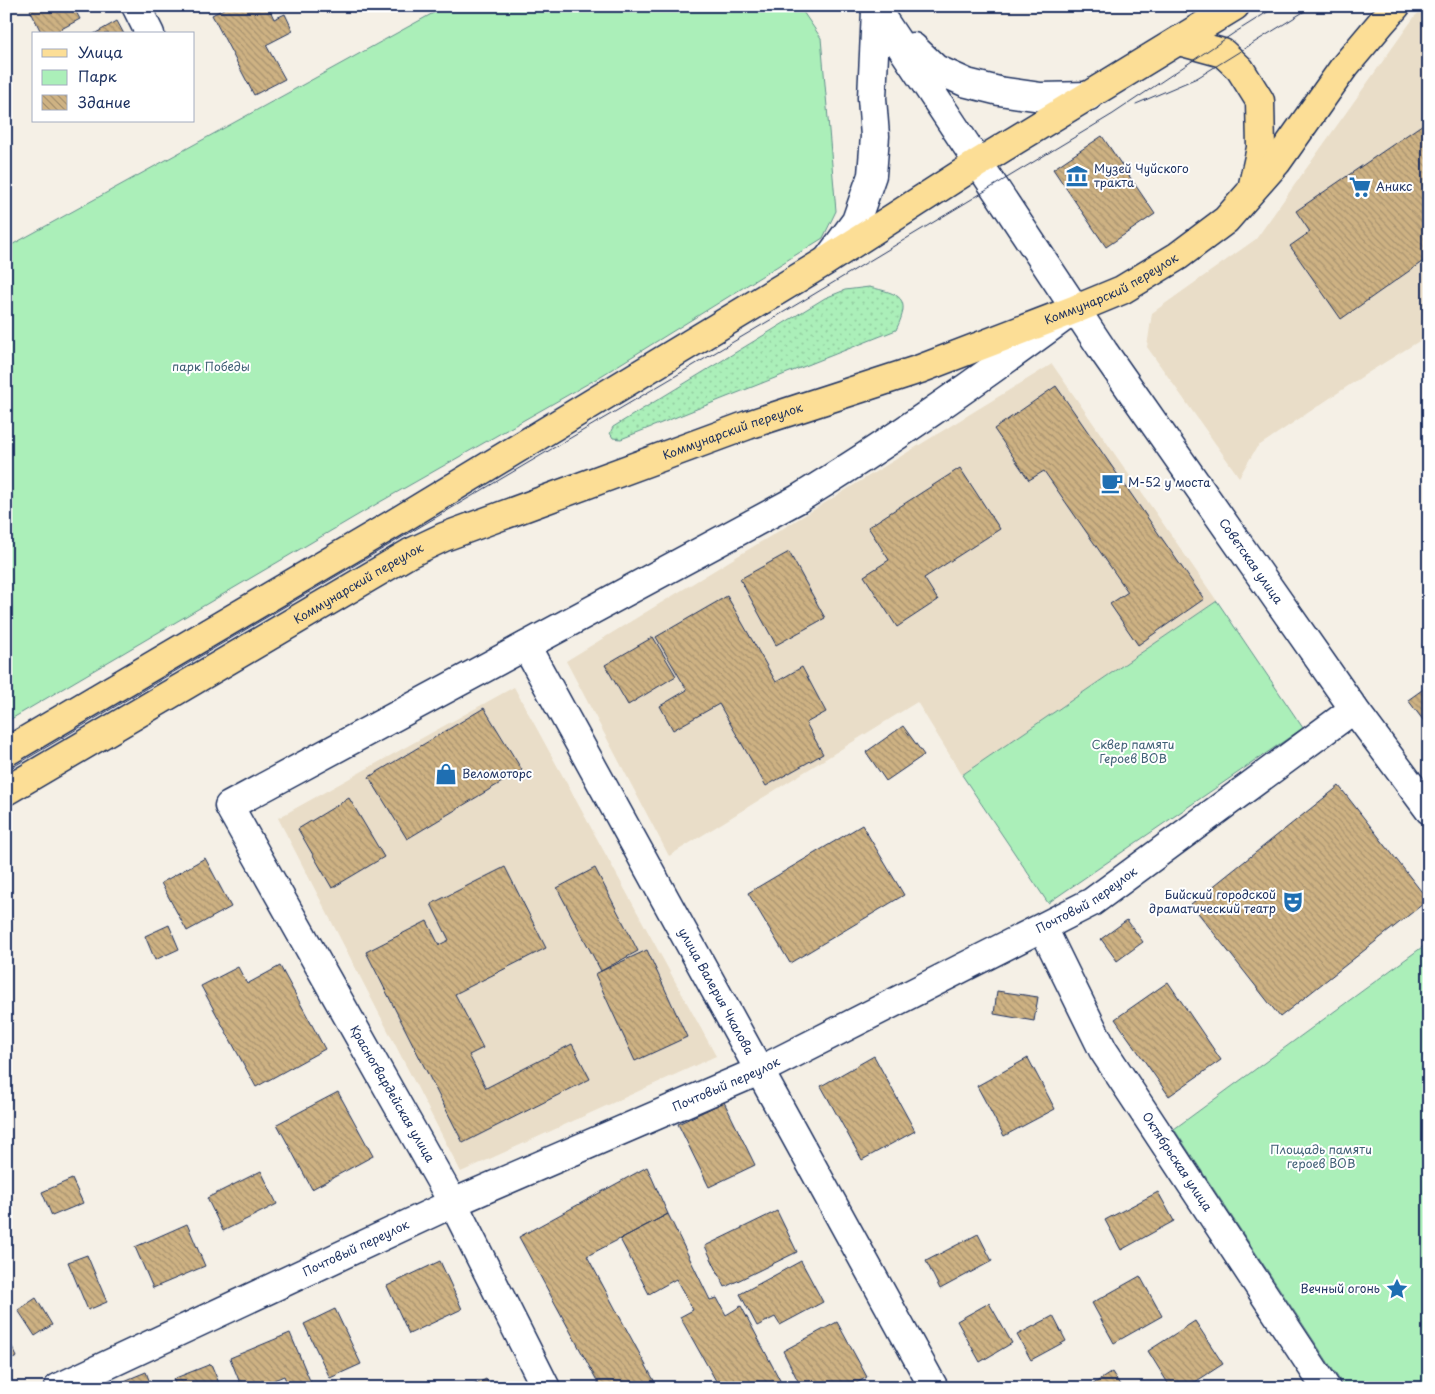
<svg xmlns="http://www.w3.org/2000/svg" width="1435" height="1394" font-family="'Playpen Sans',sans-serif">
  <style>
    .built { fill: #e9ddc8 }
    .grass { fill: url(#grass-dots); stroke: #638f8c }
    .green { fill: #abefb9; stroke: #638f8c }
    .building { fill: url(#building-back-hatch); stroke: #1b2f5e }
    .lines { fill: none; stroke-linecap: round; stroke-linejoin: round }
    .street-casing { stroke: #1b2f5e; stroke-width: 31 }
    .secondary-casing { stroke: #1b2f5e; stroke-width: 31 }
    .primary-casing { stroke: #1b2f5e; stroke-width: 31 }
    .street { stroke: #fff; stroke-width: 28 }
    .secondary { stroke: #fff; stroke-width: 28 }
    .primary { stroke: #fcde96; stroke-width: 28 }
    .tram { stroke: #1b2f5e; stroke-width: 1 }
    .labels { text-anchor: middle; stroke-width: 4; stroke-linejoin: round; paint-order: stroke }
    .poi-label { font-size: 12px; fill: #1b2f5e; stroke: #fff; text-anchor: start }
    .street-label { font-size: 12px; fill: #1b2f5e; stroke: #fff }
    .park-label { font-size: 12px; fill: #3f5f75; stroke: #fff }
  </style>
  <defs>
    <pattern id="grass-dots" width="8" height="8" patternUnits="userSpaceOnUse" patternTransform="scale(1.25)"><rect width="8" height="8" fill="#abefb9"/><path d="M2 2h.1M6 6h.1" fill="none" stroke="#93cda1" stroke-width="1.8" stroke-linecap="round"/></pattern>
    <pattern id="building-back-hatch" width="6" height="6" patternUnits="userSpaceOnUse" patternTransform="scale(1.25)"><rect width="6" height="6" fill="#ceb283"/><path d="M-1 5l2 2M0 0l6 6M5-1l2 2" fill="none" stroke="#a6916e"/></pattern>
  </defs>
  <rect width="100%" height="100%" fill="#f5f0e6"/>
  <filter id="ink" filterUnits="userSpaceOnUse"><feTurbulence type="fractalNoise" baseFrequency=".02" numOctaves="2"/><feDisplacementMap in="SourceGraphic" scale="10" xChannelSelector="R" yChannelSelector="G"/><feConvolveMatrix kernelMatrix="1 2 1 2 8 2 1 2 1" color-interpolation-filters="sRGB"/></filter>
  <g filter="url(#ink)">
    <path class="built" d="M1427 6H1429V335L1366 374 1257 447 1239 477 1147 347 1152 313 1256 239 1415 16Z
      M1052 364 1217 601 962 775 917 702 669 856 566 661Z
      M514 687 716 1056 461 1172 278 818Z"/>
    <path class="grass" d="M869 287C900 294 912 297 896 330L621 439 613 438 610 433 613 427 825 298 845 290Z"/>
    <path class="green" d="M446 6H799L821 38 836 211 823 238 596 379 380 502 6 722V248Z
      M1217 601 1303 728 1048 903 962 775Z
      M1429 942V1388H1345L1174 1129Z"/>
    <path class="building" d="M37 6H73L80 19 52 34H42L30 10Z
      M229 6H268L274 19 285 14 293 31 266 45 285 79 254 95 212 15Z
      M117 21 124 34H94Z
      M1429 120V257L1341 319 1290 246 1310 232 1296 211Z
      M1102 136 1155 214 1106 247 1053 169Z
      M1056 386 1204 599 1138 645 1110 604 1128 592 1044 471 1029 480 994 429Z
      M960 468 1000 529 924 578 938 600 897 627 864 576 889 560 868 527Z
      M789 552 825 618 776 645 740 579Z
      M727 596 776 682 802 667 826 712 806 723 823 754 766 786 719 704 673 730 660 706 687 690 656 637Z
      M653 637 676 676 628 705 605 665Z
      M1429 685V728L1408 700Z
      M484 708 522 770 407 839 369 777Z
      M903 726 924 755 886 781 866 752Z
      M1339 786 1428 900 1280 1017 1191 904Z
      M349 798 384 857 332 888 298 829Z
      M862 825 904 895 790 963 748 893Z
      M205 858 231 907 187 931 161 883Z
      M505 867 546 948 455 994 483 1048 469 1055 486 1088 572 1044 590 1079 463 1143 366 952 427 921 439 945 449 940 431 904Z
      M595 868 638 951 601 971 557 888Z
      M1127 920 1143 942 1117 961 1101 939Z
      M169 925 179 949 155 960 145 936Z
      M647 950 687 1037 635 1061 595 974Z
      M280 966 325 1049 256 1087 201 986 238 967 247 984Z
      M1168 982 1221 1060 1169 1096 1115 1019Z
      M997 991 1038 997 1034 1021 994 1014Z
      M874 1056 915 1131 862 1160 821 1086Z
      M1028 1058 1055 1109 1004 1136 977 1086Z
      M338 1092 373 1156 312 1189 277 1124Z
      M724 1102 755 1165 709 1187 678 1124Z
      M647 1167 668 1214 587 1256 658 1388H601L519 1237Z
      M261 1171 277 1204 223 1231 207 1198Z
      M72 1179 83 1203 52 1216 42 1192Z
      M1158 1192 1174 1221 1121 1250 1105 1220Z
      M777 1211 797 1252 725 1287 705 1246Z
      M668 1214 710 1300 717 1298 726 1315 741 1306 784 1388H720L680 1317 693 1310 676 1279 649 1294 620 1239Z
      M187 1224 205 1266 153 1288 135 1247Z
      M978 1234 992 1261 940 1289 926 1261Z
      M87 1255 107 1302 88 1310 68 1262Z
      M440 1261 462 1309 409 1334 387 1286Z
      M801 1261 823 1302 780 1325 775 1317 757 1326 740 1294Z
      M1140 1276 1162 1316 1114 1343 1092 1303Z
      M36 1298 52 1325 35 1336 18 1310Z
      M989 1303 1012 1343 980 1362 957 1321Z
      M335 1309 361 1364 330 1378 304 1324Z
      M1053 1316 1066 1341 1031 1360 1017 1335Z
      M1195 1321 1223 1364 1186 1388H1171L1148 1351Z
      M837 1322 867 1377 848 1388H790L799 1383 783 1351Z
      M290 1333 311 1383 299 1388H289L284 1376 255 1388H242L230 1358Z
      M6 1334 17 1357 6 1362Z
      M211 1364 221 1388H177L173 1379Z
      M146 1372 152 1388H107Z
      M1112 1372 1122 1388H1087Z
      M486 1379 491 1388H468Z"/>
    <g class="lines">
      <g class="street-casing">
        <g id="street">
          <path d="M136 6 150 34"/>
          <path id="s1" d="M526 646 934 1388"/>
          <path id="s2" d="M1043 928 1103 1050 1326 1388"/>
          <path id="s3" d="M58 1388 453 1203 759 1071 1092 902 1354 709"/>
          <path d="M546 1388 453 1203 229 806 798 499C890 443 977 381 1063 318"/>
        </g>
      </g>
      <g class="secondary-casing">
        <g id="secondary">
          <path id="s4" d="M874 6 1104 352 1354 709 1429 810"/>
          <path d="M913 47 936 69 967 83 999 91 1041 97 1089 96"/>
          <path d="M828 259 856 221 872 175 875 136 872 98 876 10"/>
        </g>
      </g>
      <g class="primary-casing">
        <g id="primary">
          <path d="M1179 41 1223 53 1240 69 1260 101 1261 148 1252 189"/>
          <path d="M6 752 393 524 826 261 978 163 1235 6"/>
          <path id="s5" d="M6 791 410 553 444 537 748 425 920 369 1076 309 1122 290 1178 256 1226 220 1277 162 1344 67 1381 23 1396 6"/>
        </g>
      </g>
      <use href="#street" class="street"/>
      <use href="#secondary" class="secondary"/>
      <use href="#primary" class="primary"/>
      <path class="tram" d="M1136 104 1197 78 1313 6
        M6 771 811 296 1040 158 1113 114 1234 33 1277 6"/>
    </g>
  </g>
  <defs>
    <g id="museum-bare" transform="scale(1.725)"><path d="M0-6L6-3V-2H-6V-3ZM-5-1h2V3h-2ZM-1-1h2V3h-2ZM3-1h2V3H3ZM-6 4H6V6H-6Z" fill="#1f6fb2" stroke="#fff" stroke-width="2.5" paint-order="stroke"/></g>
    <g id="supermarket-bare" transform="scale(1.725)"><path d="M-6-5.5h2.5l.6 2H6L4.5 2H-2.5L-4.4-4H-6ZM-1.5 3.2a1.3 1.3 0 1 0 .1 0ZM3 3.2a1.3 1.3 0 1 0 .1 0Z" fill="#1f6fb2" stroke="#fff" stroke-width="2.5" paint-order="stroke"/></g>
    <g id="cafe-bare" transform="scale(1.725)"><path d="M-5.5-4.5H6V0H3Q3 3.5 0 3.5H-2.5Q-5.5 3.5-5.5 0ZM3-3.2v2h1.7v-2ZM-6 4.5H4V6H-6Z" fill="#1f6fb2" stroke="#fff" stroke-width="2.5" paint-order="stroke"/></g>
    <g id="shop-bare" transform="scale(1.725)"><path d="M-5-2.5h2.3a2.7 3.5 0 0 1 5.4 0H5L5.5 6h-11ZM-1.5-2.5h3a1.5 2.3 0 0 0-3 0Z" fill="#1f6fb2" stroke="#fff" stroke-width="2.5" paint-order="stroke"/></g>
    <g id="theatre-bare" transform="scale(1.725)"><path d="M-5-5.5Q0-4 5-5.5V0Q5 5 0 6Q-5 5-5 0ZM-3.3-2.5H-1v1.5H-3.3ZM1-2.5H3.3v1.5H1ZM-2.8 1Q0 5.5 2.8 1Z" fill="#1f6fb2" stroke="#fff" stroke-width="2.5" paint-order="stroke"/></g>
    <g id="sight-bare" transform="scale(1.725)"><path d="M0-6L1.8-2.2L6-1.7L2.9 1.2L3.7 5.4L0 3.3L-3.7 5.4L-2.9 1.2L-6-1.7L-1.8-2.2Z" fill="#1f6fb2" stroke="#fff" stroke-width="2.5" paint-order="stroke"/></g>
  </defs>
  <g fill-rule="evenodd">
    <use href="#museum-bare" x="1077" y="176"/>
    <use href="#supermarket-bare" x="1360" y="187"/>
    <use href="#cafe-bare" x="1112" y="483"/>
    <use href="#shop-bare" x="446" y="774"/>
    <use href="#theatre-bare" x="1293" y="902"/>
    <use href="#sight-bare" x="1397" y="1289"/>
  </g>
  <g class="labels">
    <g class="poi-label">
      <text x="1094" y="173">Музей Чуйского<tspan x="1094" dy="14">тракта</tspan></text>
      <text x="1376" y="191">Аникс</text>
      <text x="1128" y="487">М-52 у моста</text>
      <text x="462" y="778">Веломоторс</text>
      <text x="1276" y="899" text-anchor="end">Бийский городской<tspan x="1276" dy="14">драматический театр</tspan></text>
      <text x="1380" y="1293" text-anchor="end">Вечный огонь</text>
    </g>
    <g class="street-label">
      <text dy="4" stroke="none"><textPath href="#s5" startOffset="1219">Коммунарский переулок</textPath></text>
      <text dy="4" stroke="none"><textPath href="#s5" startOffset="814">Коммунарский переулок</textPath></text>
      <text dy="4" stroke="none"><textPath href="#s4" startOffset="671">Советская улица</textPath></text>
      <text dy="4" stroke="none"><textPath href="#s5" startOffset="409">Коммунарский переулок</textPath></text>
      <text dy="4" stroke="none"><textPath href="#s3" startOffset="1139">Почтовый переулок</textPath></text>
      <text dy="4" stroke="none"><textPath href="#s1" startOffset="394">улица Валерия Чкалова</textPath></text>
      <text dy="4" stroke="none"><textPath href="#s3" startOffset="734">Почтовый переулок</textPath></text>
      <text transform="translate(392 1094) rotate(60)" y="4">Красногвардейская улица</text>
      <text dy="4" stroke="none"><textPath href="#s2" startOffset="270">Октябрьская улица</textPath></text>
      <text dy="4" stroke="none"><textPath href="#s3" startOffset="329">Почтовый переулок</textPath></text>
    </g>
    <g class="park-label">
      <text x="211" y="371">парк Победы</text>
      <text x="1133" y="749">Сквер памяти<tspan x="1133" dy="14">Героев ВОВ</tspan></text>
      <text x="1321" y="1154">Площадь памяти<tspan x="1321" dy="14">героев ВОВ</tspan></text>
    </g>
  </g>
  <rect width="1435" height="1394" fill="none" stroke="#fff" stroke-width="25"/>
  <rect x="12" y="12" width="1410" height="1369" fill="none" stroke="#1b2f5e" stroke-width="2" filter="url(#ink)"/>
  <rect x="32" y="32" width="162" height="90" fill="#ffffff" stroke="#a4acbf"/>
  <rect x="42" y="49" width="25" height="8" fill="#fcde96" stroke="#a4acbf"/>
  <text x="78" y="58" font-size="15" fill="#1b2f5e">Улица</text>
  <rect x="42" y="70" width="25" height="15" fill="#abefb9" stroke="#a4acbf"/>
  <text x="78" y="82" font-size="15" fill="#1b2f5e">Парк</text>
  <rect x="42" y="95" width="25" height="15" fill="url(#building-back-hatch)" stroke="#a4acbf"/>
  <text x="78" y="108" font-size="15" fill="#1b2f5e">Здание</text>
</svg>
